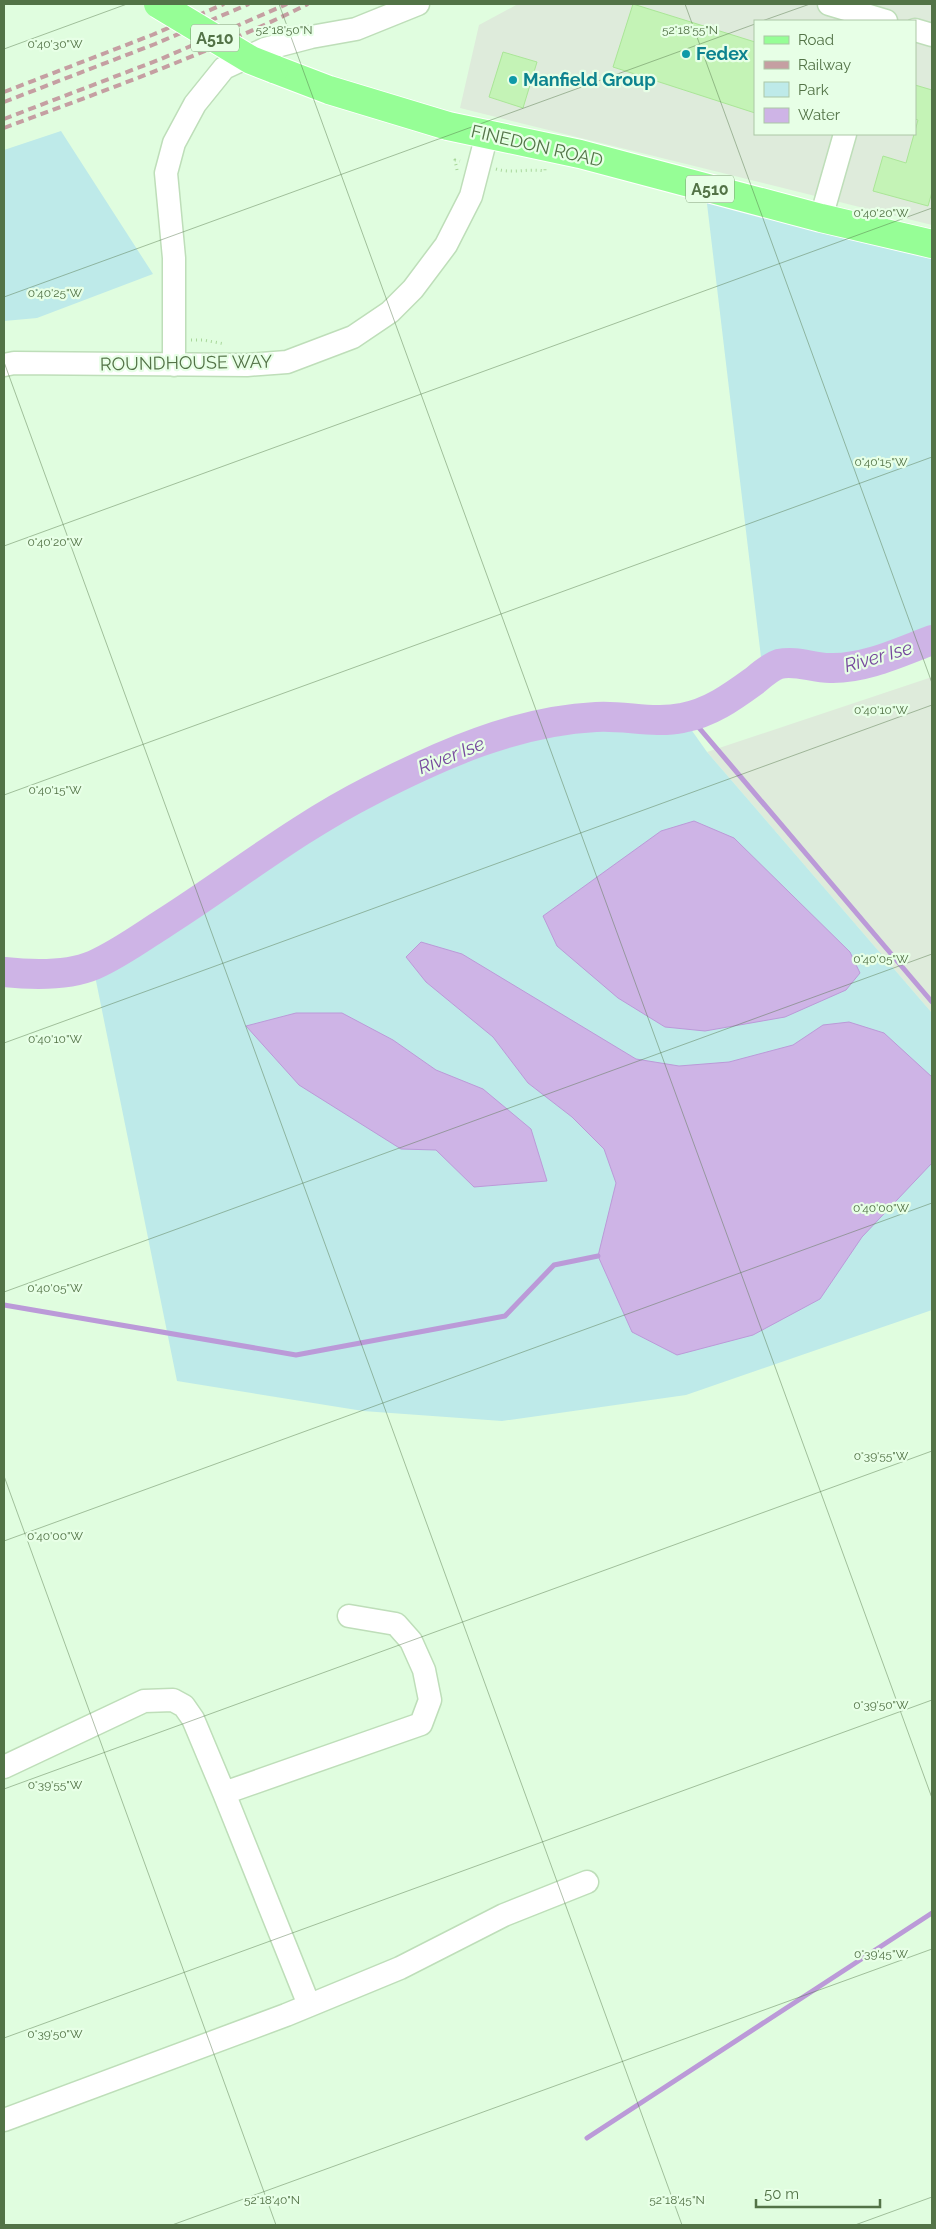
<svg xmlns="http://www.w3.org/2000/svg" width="936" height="2229" font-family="Raleway,sans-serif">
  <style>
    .industrial { fill: #deebdb; fill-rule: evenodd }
    .green { fill: #beeae9 }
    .water { fill: #ceb4e6; stroke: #bb9ad8 }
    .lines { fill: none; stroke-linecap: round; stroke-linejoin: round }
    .stream { stroke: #bb9ad8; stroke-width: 5 }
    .river { stroke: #ceb4e6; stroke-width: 30 }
    .building { fill: #c4f3b6; stroke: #aae697 }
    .minor-casing { stroke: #bedeb9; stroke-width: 25 }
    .major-casing { stroke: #fff; stroke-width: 30 }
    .path { stroke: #a8d79a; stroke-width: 3; stroke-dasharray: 1 4; stroke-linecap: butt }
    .minor { stroke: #fff; stroke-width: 22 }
    .major { stroke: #96fe96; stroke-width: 28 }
    .rail { stroke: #c59fa2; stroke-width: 4; stroke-dasharray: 8 5; stroke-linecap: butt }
    .major-bridge-casing { stroke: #fff; stroke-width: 30; stroke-linecap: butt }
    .major-bridge { stroke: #96fe96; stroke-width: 28 }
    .ticks { fill: none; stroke: #537347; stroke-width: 1; stroke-opacity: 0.45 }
    .culture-dot { fill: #0f9aa8; stroke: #e7ffe6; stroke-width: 2 }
    .labels { text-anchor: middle; stroke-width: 4.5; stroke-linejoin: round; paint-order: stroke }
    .shield { fill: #e7ffe6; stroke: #7f9d77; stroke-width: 1 }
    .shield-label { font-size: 16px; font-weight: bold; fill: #537347 }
    .culture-label { font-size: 18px; font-weight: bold; fill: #0d838f; stroke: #e7ffe6; text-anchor: start }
    .street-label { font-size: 18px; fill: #537347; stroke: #e7ffe6 }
    .water-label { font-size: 19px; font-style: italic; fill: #76489d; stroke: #e7ffe6 }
    .ticks-label { font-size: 12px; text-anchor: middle; fill: #537347; stroke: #e7ffe6; stroke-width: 4.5; stroke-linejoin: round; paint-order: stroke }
  </style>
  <rect width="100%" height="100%" fill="#e0fddf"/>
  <path class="industrial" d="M518 4H932V225L460 108 479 25ZM755 21H915V134H755Z
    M932 677V1013L707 752Z"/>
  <path class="green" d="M61 131 153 274 37 318 4 321V150Z
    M705 187 932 244V640C907 649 882 660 856 665 848 667 837 669 829 668 802 667 788 656 763 674Z
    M596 717 663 720 683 718 707 752 932 1013V1310L686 1395 502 1421 363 1411 177 1381 93 966 124 949 222 886 299 832 367 793 423 765 508 732 554 722Z"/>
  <path class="water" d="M694 821 734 838 850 952 860 973 846 990 785 1017 705 1031 665 1027 618 998 557 946 543 916 661 831Z
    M421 942 462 954 636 1059 679 1066 729 1062 793 1045 823 1025 849 1022 884 1033 932 1077V1163L862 1237 820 1299 753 1335 677 1355 632 1332 598 1256 616 1183 604 1149 572 1117 528 1083 493 1037 426 982 406 957Z
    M92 962V972L27 978 4 977V967L56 970Z
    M296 1013H342L393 1040 436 1070 483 1089 531 1129 547 1181 474 1187 436 1150 401 1149 299 1085 246 1026Z"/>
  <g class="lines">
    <path class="stream" d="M689 716 932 1002
      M4 1305 296 1355 505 1316 554 1265 598 1256
      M587 2138 932 1913"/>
    <path class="river" d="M4 972C32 975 68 976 94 965 119 954 142 937 164 923 233 879 297 828 370 791 440 755 516 721 596 717 624 715 654 724 682 718 710 713 732 697 754 681 761 675 770 667 779 664 797 660 812 668 830 668 865 669 900 652 932 640"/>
  </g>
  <path class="building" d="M633 4 755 42V113L613 67Z
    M503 52 537 62 523 108 489 97Z
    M915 85 932 90V192L928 206 873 191 883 156 906 163 918 120 915 119Z"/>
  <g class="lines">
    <g class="minor-casing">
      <path id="minor" d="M829 4 886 21
        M915 30 932 35
        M821 218 845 134
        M4 365 14 363 247 365 287 362 353 337 390 312 413 289 446 245 471 196 487 134
        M174 365V258L166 173 174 143 195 104 224 68 265 49 311 37 356 29 418 4
        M4 1767 144 1701 173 1700 184 1706 193 1719 224 1793 309 2005
        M224 1793 421 1724 430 1700 424 1670 411 1641 396 1624 349 1616
        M4 2120 286 2015 400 1968 504 1915 587 1882"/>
    </g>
    <g class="major-casing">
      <path id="major" d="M274 69 329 90 448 126 580 154 821 218 932 244"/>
    </g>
    <path class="path" d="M496 169C513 174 527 168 545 171V168
      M457 170 455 160 460 161
      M191 340H203L225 344"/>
    <use href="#minor" class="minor"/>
    <use href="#major" class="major"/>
    <path class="rail" d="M4 92 152 35 224 4
      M4 102 155 44 249 4
      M4 119 161 59 287 4
      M4 128C106 90 210 53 308 4"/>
    <g class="major-bridge-casing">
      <path id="major-bridge" d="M158 4 251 60 274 69"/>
    </g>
    <use href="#major-bridge" class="major-bridge"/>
  </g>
  <path class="ticks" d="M279 4 932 1798M685 4 932 683M762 21 810 4M4 49 127 4M4 297 755 24M4 362 682 2225M4 546 932 208M4 795 932 457M4 1043 932 705M4 1292 932 954M4 1476 276 2225M4 1541 932 1203M4 1789 932 1451M4 2038 932 1700M172 2225 932 1949M855 2225 932 2197"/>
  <g class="culture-dot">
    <circle cx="686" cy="54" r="5"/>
    <circle cx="513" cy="80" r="5"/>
  </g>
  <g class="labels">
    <g class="shield">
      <rect x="191" y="24.5" width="48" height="27" rx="4"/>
      <rect x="686" y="175.5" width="48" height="27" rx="4"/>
    </g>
    <g class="shield-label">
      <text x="215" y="44">A510</text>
      <text x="710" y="195">A510</text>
    </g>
    <g class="culture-label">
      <text x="696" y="60">Fedex</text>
      <text x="523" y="86">Manfield Group</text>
    </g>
    <g class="street-label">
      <text transform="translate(537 146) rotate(13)" y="6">FINEDON ROAD</text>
      <text transform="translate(186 363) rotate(-1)" y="6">ROUNDHOUSE WAY</text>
    </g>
    <g class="water-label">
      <text transform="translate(878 656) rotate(-16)" y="7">River Ise</text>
      <text transform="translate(451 755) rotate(-22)" y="7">River Ise</text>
    </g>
  </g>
  <g class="ticks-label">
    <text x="284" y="34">52°18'50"N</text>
    <text x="690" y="34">52°18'55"N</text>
    <text x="55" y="48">0°40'30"W</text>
    <text x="881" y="217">0°40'20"W</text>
    <text x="55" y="297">0°40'25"W</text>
    <text x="881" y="466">0°40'15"W</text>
    <text x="55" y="546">0°40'20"W</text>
    <text x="881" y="714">0°40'10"W</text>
    <text x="55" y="794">0°40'15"W</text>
    <text x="881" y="963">0°40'05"W</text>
    <text x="55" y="1043">0°40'10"W</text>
    <text x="881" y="1212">0°40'00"W</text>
    <text x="55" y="1292">0°40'05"W</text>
    <text x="881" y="1460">0°39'55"W</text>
    <text x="55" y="1540">0°40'00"W</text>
    <text x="881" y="1709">0°39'50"W</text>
    <text x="55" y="1789">0°39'55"W</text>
    <text x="881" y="1958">0°39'45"W</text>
    <text x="55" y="2038">0°39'50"W</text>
    <text x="272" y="2204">52°18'40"N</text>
    <text x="677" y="2204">52°18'45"N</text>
  </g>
  <rect width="936" height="2229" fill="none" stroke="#537347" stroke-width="10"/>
  <rect x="754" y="20" width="162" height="115" fill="#e7ffe6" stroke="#acc7a6"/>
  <rect x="764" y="36" width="25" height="8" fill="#96fe96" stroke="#acc7a6"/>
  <text x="798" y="45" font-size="15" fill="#537347">Road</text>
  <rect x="764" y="61" width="25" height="8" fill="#c59fa2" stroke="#acc7a6"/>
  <text x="798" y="70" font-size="15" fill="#537347">Railway</text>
  <rect x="764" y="82" width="25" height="15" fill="#beeae9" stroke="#acc7a6"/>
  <text x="798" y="95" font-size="15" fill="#537347">Park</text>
  <rect x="764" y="108" width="25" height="15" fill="#ceb4e6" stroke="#acc7a6"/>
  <text x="798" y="120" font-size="15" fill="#537347">Water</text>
  <path d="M756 2199v8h124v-8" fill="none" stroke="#537347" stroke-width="2.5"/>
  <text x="764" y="2199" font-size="15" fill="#537347" stroke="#e7ffe6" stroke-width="4" paint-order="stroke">50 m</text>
</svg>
